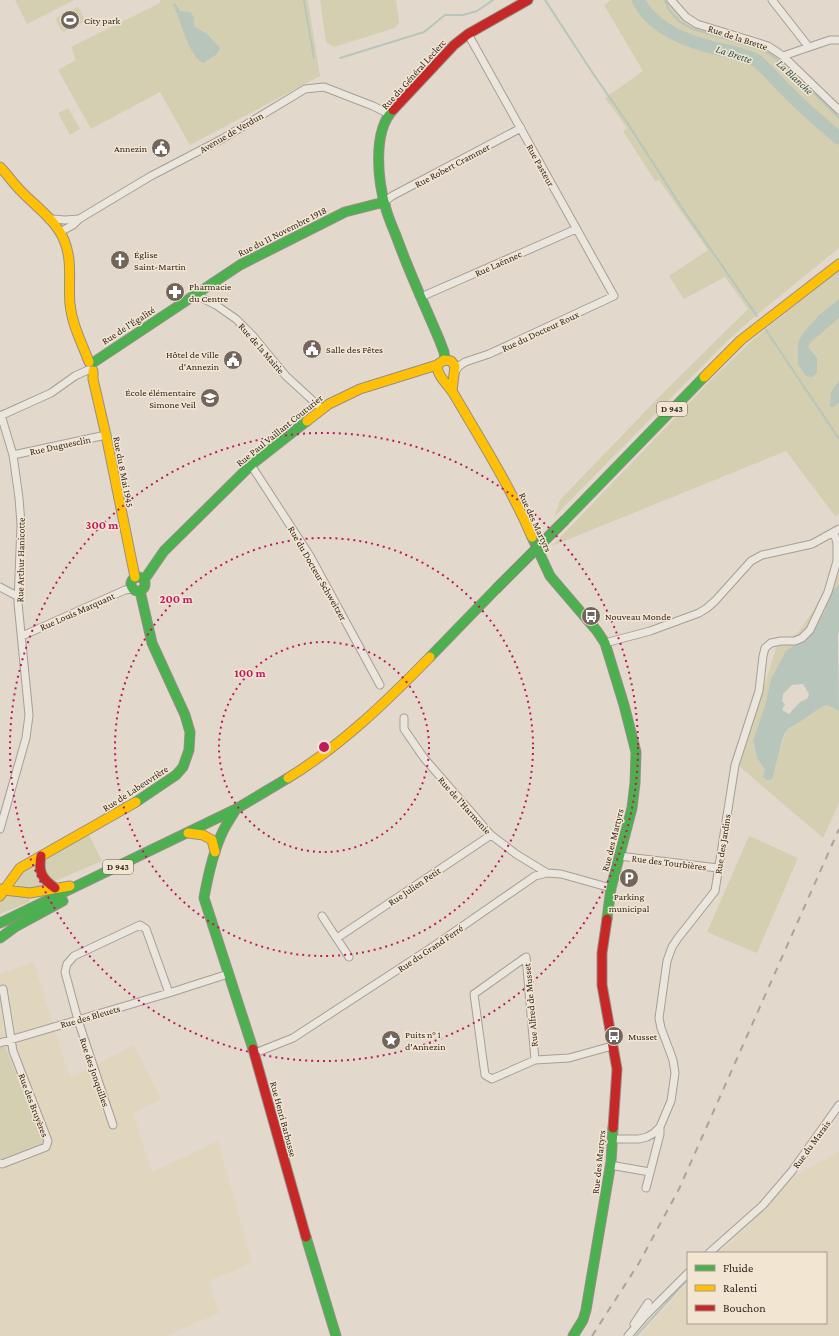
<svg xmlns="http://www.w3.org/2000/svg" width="839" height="1336" font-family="'Crimson Pro',serif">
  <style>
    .farmland { fill: #e0d6be }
    .green { fill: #d3cfb0 }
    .water { fill: #b8c5bb; fill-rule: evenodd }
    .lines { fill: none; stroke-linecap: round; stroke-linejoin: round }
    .stream { stroke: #b8c5bb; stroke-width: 2 }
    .river { stroke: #b8c5bb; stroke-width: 13 }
    .street-casing { stroke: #a79e96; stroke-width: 9 }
    .fast-casing { stroke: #978e85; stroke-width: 11 }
    .slow-casing { stroke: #978e85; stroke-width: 11 }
    .jam-casing { stroke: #978e85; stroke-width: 11 }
    .street { stroke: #eae5dd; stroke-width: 7 }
    .fast { stroke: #4caf50; stroke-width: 9 }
    .slow { stroke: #ffc107; stroke-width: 9 }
    .jam { stroke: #c62828; stroke-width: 9 }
    .rail { stroke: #a9a49e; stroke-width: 2; stroke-dasharray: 7 7; stroke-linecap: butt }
    .fast-bridge-casing { stroke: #8c847c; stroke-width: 11; stroke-linecap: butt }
    .fast-bridge { stroke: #4caf50; stroke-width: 9 }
    .ring { fill: none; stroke: #c2185b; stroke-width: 2; stroke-dasharray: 2 4 }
    .labels { text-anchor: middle; stroke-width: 3; stroke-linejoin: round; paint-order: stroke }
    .shield { fill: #f2e6d3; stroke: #6d6055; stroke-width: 1 }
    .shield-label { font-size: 9px; font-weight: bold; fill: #34271f }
    .poi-label { font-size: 10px; fill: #34271f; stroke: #f2e6d3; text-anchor: start }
    .street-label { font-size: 10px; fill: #34271f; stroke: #f2e6d3 }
    .water-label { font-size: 11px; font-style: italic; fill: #2f534c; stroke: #f2e6d3 }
    .centre { fill: #c2185b; stroke: #f2e6d3; stroke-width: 2 }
    .ring-label { font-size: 12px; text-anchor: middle; font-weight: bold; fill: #c2185b; stroke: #f2e6d3; stroke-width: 3; stroke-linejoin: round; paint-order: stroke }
  </style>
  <rect width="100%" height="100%" fill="#e2d9cc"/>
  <path class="farmland" d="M34 962 70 1078 134 1045 161 1099 133 1113 152 1172 218 1141 252 1263 209 1281 219 1313 165 1336H0V974Z
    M839 1151V1336H640L688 1283V1323H826V1253H719L743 1231 788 1183 800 1173Z"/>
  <path class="green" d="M15 0H74L27 24Z
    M160 0H308L320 76 190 145 160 92 91 129 58 70 76 60 71 47 160 3Z
    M320 0H396L399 23 395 28 334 47 326 42Z
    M611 0H668L680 16 690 23 767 48 775 53 839 113V248L754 317 726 342 554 517 560 500 660 396 748 309 725 277 684 299 669 276 708 250 659 180 655 181 623 131 627 128 605 98 643 71 604 5Z
    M77 7 79 8 84 19 83 22 63 32 61 30 56 20V18Z
    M68 108 80 129 70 135 58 113Z
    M839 270V299L819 315 803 333 817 372V358L808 347 811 342 839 318V380L836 383 834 407 839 403V514L835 516 786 451 552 546 716 375 755 338Z
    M839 574V584L830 593 825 611 812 633 771 679 765 706 753 745 757 758 765 770H775L777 756 787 730 811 715 820 706 827 705 839 711V803L823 838 739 766 777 645 798 633 813 611 829 582Z
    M88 833 102 861 55 881 46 879 43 863 50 855Z
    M749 836 798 858 757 953 707 932Z
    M38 862 47 887 32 892 16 887C19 874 27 869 38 862Z
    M5 894 29 896V902L0 914V901Z
    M5 1047 44 1145 2 1161 0 1156V1048Z"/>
  <path class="water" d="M175 3 180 11 190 12 194 17V26L208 35 220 48 217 54 203 63C188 55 182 22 174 7L173 4Z
    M839 299V318L811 342 808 347 817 358V373L812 377 806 376 798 364V343L803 333 819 315Z
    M839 380V403L834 407H830L831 392Z
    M839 584V631L838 636 839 711 827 705C818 707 814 713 806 718 801 722 793 725 788 729 781 735 776 768 772 779L767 780 763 777 765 770 757 758 753 741 765 706 771 679 786 651 812 633 825 611 830 593ZM803 684 809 694 807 699 800 702 789 714 782 710 785 704 782 701 783 694 792 685Z"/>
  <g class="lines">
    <path class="stream" d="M304 0 314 58
      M545 0 594 75 628 124 682 208 757 316
      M665 0 669 10 680 22 693 29 763 50C792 67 815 95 839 118
      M340 58 424 32 445 15H463L477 11 493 0
      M766 330 839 439
      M715 1253 720 1248
      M636 1336 688 1279"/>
    <path class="river" d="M638 0C654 30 688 42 719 49 730 52 747 55 757 61 764 66 779 84 787 91 803 108 821 123 839 138"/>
    <g class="street-casing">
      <path id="street" d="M671 0 686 17 697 24 768 46 783 56 839 110
        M772 0 808 46
        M783 56 830 40H839
        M384 202 392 196 521 128
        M49 220 52 219 65 220 79 219
        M60 232 73 225 79 219 151 176 222 139 305 89 324 87 373 106 389 114
        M196 295 216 305 236 319 253 336 286 376 322 409
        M421 297 576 229
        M455 372 459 366 465 362 489 354 614 296 468 34
        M0 416 51 393 75 376 88 370
        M13 455 106 435
        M251 465 310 556 380 685
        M0 587 19 597
        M22 636 125 590 132 589
        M605 643 650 631 699 613 707 608 715 601 751 561 762 555 812 544 839 529
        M404 718V729L424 758 491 835 516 854 547 873
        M0 829 26 738 29 715 18 603 21 524 19 498 13 455 1 415
        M619 856 718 868
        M322 916 349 957
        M337 938 491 835
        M0 1043 169 993
        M255 1053 293 1038 434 946 535 876 547 873 561 874 611 888
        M535 1060 526 957 474 994 485 1075 492 1079 535 1060 569 1058 612 1046
        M113 1125 78 1020 65 972 67 964 74 956 140 925 146 929 169 993 228 974
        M612 1139H639L647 1137 654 1133 660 1127 671 1101 675 1073 673 1060 661 1028 659 1018 667 961 672 947 678 938 715 891 735 765 759 691 763 656 765 648 771 643 781 641H795L802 638 810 630 828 592 837 561V543L834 532
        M0 1163 2 1164 46 1147 48 1141 13 1051 3 989
        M610 1165 650 1172
        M646 1188 660 1134V1127
        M709 1253 763 1205 792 1171 839 1105
        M634 1324 648 1303
        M628 1336 645 1316 688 1273"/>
    </g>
    <g class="fast-casing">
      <path id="fast" d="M393 110C372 132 378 182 386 209 389 220 394 230 398 241 410 274 425 306 439 339L444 352 445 359
        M94 362 240 265 345 212 384 202
        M565 520 704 377
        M532 537 550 576 597 631 605 643 624 705 636 752 635 783 632 808 611 888 607 919
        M131 584a7 7 0 1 1 14 0a7 7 0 1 1-14 0Z
        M144 580 164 551 251 465 307 421
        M430 657 496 589
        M136 802 176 775 183 767 189 750 190 732 185 715 152 643 140 591
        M236 809C232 816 227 823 223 831 213 852 208 875 204 898L253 1049
        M0 923 236 809 288 778
        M0 938 15 927 63 901
        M306 1237 336 1336
        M573 1336 583 1320 586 1310 611 1162 613 1128"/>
    </g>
    <g class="slow-casing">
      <path id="slow" d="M0 167C7 174 13 183 20 190 35 206 56 220 64 240 73 261 68 283 70 304 72 325 82 343 89 362
        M93 371V379L106 435 135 577
        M704 377 741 340 839 264
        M452 391 455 366 451 361 444 360 437 365C437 377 449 385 455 396 482 442 511 488 532 537
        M307 421 329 404 360 389 437 365
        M288 778C342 745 387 701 430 657
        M188 833 203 835 212 840 215 852
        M0 889 4 890 20 868 136 802
        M0 896 4 890 30 893 70 886"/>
    </g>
    <g class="jam-casing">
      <path id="jam" d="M393 110 454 45 468 34 528 0
        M41 856C38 872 42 879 55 888
        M607 919 602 953V985L617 1069 613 1128
        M253 1049 306 1237"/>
    </g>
    <use href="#street" class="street"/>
    <use href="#fast" class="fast"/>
    <use href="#slow" class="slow"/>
    <use href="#jam" class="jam"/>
    <path class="rail" d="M592 1336 639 1263 679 1189 839 829"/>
    <g class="fast-bridge-casing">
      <path id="fast-bridge" d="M496 589 565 520"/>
    </g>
    <use href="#fast-bridge" class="fast-bridge"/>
  </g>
  <g class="ring">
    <circle cx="324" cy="747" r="105"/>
    <circle cx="324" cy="747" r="209"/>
    <circle cx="324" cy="747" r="314"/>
  </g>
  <defs>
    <g id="stadium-disc" transform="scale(1)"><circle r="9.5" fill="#71655c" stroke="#f2e6d3"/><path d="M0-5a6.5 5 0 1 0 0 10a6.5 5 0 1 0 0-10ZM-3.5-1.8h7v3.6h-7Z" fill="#fff"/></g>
    <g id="civic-disc" transform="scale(1)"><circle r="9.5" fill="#71655c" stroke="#f2e6d3"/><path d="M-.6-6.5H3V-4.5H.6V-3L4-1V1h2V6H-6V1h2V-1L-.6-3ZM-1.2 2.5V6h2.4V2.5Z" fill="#fff"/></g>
    <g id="church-disc" transform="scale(1)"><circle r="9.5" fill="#71655c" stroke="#f2e6d3"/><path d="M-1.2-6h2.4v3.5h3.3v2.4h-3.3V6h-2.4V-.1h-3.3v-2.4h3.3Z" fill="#fff"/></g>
    <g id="pharmacy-disc" transform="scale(1)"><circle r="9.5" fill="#71655c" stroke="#f2e6d3"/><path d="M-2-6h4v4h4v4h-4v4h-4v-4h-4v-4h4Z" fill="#fff"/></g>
    <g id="school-disc" transform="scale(1)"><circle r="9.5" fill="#71655c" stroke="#f2e6d3"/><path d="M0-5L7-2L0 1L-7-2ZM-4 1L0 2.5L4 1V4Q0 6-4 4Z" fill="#fff"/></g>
    <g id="bus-disc" transform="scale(1)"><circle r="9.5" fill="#71655c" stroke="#f2e6d3"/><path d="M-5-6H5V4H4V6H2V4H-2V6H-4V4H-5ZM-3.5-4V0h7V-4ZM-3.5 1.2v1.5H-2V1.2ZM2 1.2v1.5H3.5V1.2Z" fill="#fff"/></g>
    <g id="parking-disc" transform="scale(1)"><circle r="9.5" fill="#71655c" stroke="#f2e6d3"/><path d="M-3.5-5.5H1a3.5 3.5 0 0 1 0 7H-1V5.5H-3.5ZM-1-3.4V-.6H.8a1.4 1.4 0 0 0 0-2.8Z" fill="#fff"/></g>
    <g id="sight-disc" transform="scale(1)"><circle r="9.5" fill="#71655c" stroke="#f2e6d3"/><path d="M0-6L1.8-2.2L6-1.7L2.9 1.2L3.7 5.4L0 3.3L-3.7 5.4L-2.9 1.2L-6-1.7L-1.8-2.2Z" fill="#fff"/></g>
  </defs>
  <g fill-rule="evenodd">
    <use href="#stadium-disc" x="70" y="20"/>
    <use href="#civic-disc" x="161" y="148"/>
    <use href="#church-disc" x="120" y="260"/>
    <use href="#pharmacy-disc" x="175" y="292"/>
    <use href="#civic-disc" x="312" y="349"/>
    <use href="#civic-disc" x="233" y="360"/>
    <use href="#school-disc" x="210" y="398"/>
    <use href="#bus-disc" x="591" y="616"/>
    <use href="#parking-disc" x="629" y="878"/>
    <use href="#bus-disc" x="614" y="1036"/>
    <use href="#sight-disc" x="391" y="1040"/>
  </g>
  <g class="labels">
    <g class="shield">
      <rect x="657" y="402" width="30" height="14" rx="3"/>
      <rect x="103" y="860" width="30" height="14" rx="3"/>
    </g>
    <g class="shield-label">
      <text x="672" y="412">D 943</text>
      <text x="118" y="870">D 943</text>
    </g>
    <g class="poi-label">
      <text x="84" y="24">City park</text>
      <text x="147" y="152" text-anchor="end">Annezin</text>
      <text x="134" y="258">Église<tspan x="134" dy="12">Saint-Martin</tspan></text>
      <text x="189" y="290">Pharmacie<tspan x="189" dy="12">du Centre</tspan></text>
      <text x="326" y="353">Salle des Fêtes</text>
      <text x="219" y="358" text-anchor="end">Hôtel de Ville<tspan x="219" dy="12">d'Annezin</tspan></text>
      <text x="196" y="396" text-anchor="end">École élémentaire<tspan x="196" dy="12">Simone Veil</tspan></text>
      <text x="605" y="620">Nouveau Monde</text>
      <text x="629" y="900" text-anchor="middle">Parking<tspan x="629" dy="12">municipal</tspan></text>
      <text x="405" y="1038">Puits n° 1<tspan x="405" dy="12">d'Annezin</tspan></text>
      <text x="628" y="1040">Musset</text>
    </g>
    <g class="street-label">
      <text transform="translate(738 37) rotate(18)" y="4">Rue de la Brette</text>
      <text transform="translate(413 74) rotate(-48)" y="4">Rue du Général Leclerc</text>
      <text transform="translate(231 132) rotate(-30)" y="4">Avenue de Verdun</text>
      <text transform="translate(452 165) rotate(-28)" y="4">Rue Robert Crammer</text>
      <text transform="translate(541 165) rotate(61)" y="4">Rue Pasteur</text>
      <text transform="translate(282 231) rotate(-27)" y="4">Rue du 11 Novembre 1918</text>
      <text transform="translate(498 263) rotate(-24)" y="4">Rue Laënnec</text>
      <text transform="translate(128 325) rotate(-33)" y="4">Rue de l'Égalité</text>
      <text transform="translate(540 331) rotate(-25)" y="4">Rue du Docteur Roux</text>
      <text transform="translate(262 348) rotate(49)" y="4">Rue de la Mairie</text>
      <text transform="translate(279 430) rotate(-39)" y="4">Rue Paul Vaillant Couturier</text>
      <text transform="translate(60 445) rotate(-12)" y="4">Rue Duguesclin</text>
      <text transform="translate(124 472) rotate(79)" y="4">Rue du 8 Mai 1945</text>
      <text transform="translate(536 522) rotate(65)" y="4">Rue des Martyrs</text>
      <text transform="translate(20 560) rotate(-89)" y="4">Rue Arthur Hanicotte</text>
      <text transform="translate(318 573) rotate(60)" y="4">Rue du Docteur Schweitzer</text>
      <text transform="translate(77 611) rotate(-24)" y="4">Rue Louis Marquant</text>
      <text transform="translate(135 788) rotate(-33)" y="4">Rue de Labeuvrière</text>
      <text transform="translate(465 805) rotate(48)" y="4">Rue de l'Harmonie</text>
      <text transform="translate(612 840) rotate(-76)" y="4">Rue des Martyrs</text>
      <text transform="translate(722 844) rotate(-81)" y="4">Rue des Jardins</text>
      <text transform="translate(669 862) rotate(7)" y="4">Rue des Tourbières</text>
      <text transform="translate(414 886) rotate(-34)" y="4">Rue Julien Petit</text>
      <text transform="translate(430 948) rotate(-34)" y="4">Rue du Grand Ferré</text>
      <text transform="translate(530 1005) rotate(-95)" y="4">Rue Alfred de Musset</text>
      <text transform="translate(90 1016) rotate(-16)" y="4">Rue des Bleuets</text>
      <text transform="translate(95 1072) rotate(71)" y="4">Rue des Jonquilles</text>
      <text transform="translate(34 1105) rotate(69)" y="4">Rue des Bruyères</text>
      <text transform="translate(284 1119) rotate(75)" y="4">Rue Henri Barbusse</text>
      <text transform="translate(811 1144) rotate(-54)" y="4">Rue du Marais</text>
      <text transform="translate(598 1162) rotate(-84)" y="4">Rue des Martyrs</text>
    </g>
    <g class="water-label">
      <text transform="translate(734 54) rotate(18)" y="4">La Brette</text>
      <text transform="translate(795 77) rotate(43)" y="4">La Blanche</text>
    </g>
  </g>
  <circle cx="324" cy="747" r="6" class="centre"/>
  <g class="ring-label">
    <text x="102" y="529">300 m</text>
    <text x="176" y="603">200 m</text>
    <text x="250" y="677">100 m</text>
  </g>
  <rect x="687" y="1252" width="140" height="72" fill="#f2e6d3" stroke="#a69a8b"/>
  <rect x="695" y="1265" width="20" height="6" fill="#4caf50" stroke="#a69a8b"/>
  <text x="723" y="1272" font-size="12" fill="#34271f">Fluide</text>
  <rect x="695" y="1285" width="20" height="6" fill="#ffc107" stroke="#a69a8b"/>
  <text x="723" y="1292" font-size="12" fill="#34271f">Ralenti</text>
  <rect x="695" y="1305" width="20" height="6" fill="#c62828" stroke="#a69a8b"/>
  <text x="723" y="1312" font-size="12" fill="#34271f">Bouchon</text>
</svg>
